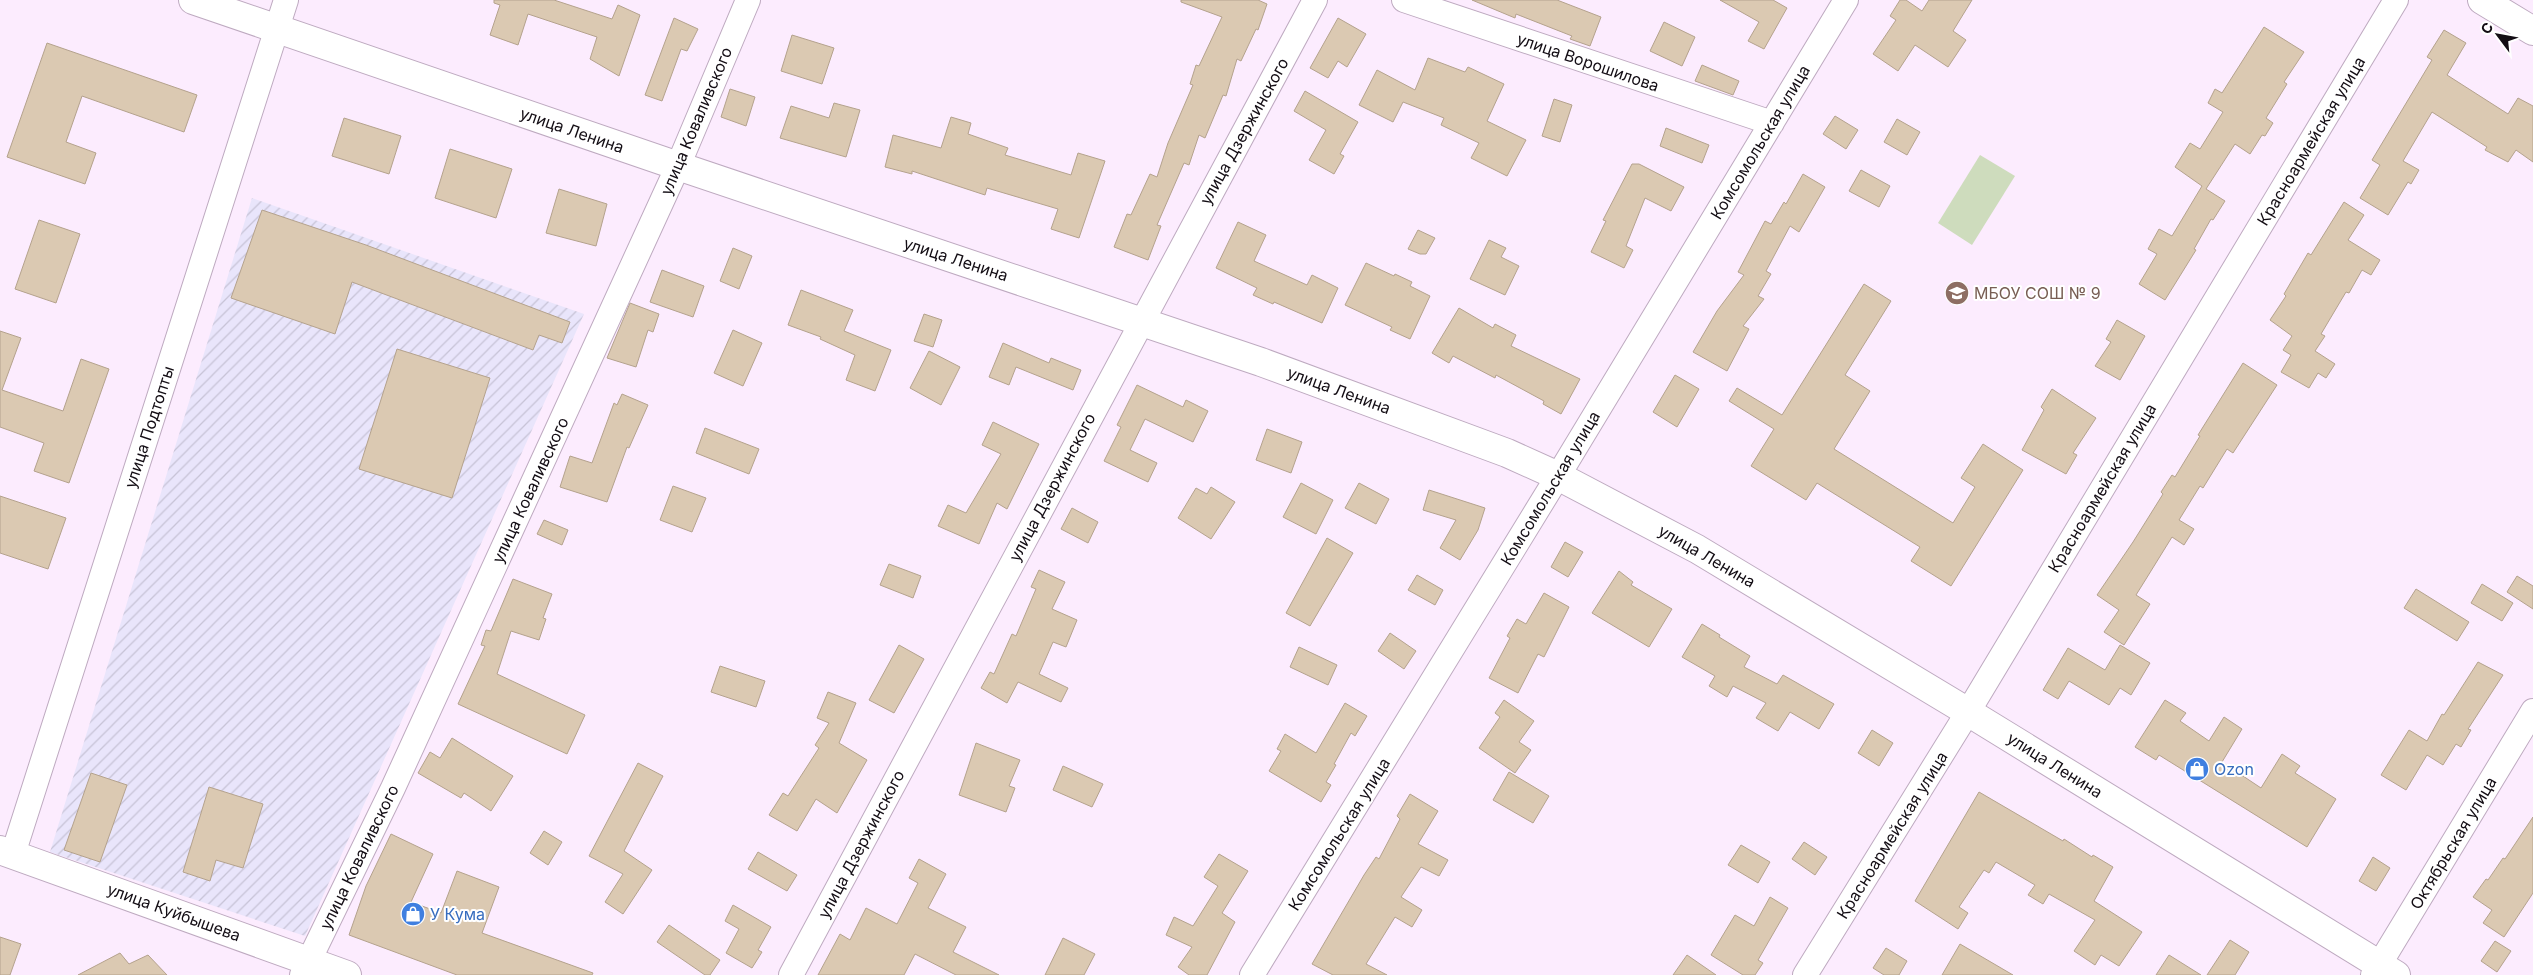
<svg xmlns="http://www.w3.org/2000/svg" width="2533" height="975" font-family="Inter,sans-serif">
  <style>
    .industrial { fill: url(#industrial-furrows) }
    .garden { fill: #cedcbd }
    .building { fill: #dbc9b2; stroke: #b4a28d }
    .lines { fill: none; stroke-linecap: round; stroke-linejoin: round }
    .minor-casing { stroke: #beaac0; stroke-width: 26 }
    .tertiary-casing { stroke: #beaac0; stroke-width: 30 }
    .secondary-casing { stroke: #beaac0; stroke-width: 30 }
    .minor { stroke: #fff; stroke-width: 24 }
    .tertiary { stroke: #fff; stroke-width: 28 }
    .secondary { stroke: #fff; stroke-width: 28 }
    .labels { text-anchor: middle; stroke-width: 4; stroke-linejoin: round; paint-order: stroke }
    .street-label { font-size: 16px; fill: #130d14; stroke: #fff }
    .education-label { font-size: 16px; fill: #785e54; stroke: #fff; text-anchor: start }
    .shop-label { font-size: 16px; fill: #366cbe; stroke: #fff; text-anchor: start }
  </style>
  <defs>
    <pattern id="industrial-furrows" width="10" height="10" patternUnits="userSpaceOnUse" patternTransform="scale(1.25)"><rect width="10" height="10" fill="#e9e5fb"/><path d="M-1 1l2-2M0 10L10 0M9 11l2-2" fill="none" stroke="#c7c3d6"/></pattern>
  </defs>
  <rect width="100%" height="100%" fill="#fcecfe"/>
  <path class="industrial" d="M252 198 584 314 305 936 50 852Z"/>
  <path class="garden" d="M1980 155 2015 176 1972 245 1938 223Z"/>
  <path class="building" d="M494 0H554L612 19 618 5 640 15 619 76 590 59 597 37 528 14 518 45 490 35 500 5 494 3Z
    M1181 0H1258L1267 4 1258 30 1256 29 1241 61 1237 59 1226 96 1223 95 1205 138 1199 135 1189 165 1184 163 1157 225 1161 226 1148 260 1114 247 1127 214 1131 215 1150 174 1157 177 1168 143 1193 85 1190 84 1196 65 1199 66 1222 17 1181 2Z
    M1472 0H1557L1601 17 1590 46 1570 39 1572 36 1516 14 1515 18Z
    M1720 0H1773L1787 8 1764 49 1748 41 1759 22Z
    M1900 0H1906L1922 11 1929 0H1972L1953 31 1966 40 1948 67 1915 45 1898 71 1873 54 1896 20 1890 16Z
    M674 18 698 29 687 51 681 49 662 101 645 95Z
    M1338 18 1366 34 1347 67 1338 61 1328 78 1310 68Z
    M1664 22 1695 37 1682 66 1650 51Z
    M2264 27 2304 52 2284 82 2287 84 2266 118 2273 123 2265 136 2262 135 2250 154 2235 144 2206 189 2225 201 2213 220 2211 219 2194 249 2196 250 2165 300 2139 284 2157 254 2148 249 2159 229 2172 236 2202 186 2175 167 2190 143 2200 149 2223 112 2208 103 2215 89 2222 93Z
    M2444 30 2466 43 2447 75 2508 114 2518 98 2533 106V162L2516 150 2508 162 2485 150 2487 147 2432 112 2403 161 2419 170 2411 184 2408 182 2388 215 2360 198 2380 165 2372 160 2432 60 2427 57Z
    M792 35 834 48 822 84 781 71Z
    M47 43 197 95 184 132 82 96 66 142 96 153 85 184 7 157Z
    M1428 58 1465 72 1468 67 1504 84 1487 121 1526 140 1507 176 1471 158 1479 143 1441 125 1444 118 1403 102 1393 122 1359 105 1377 70 1415 90Z
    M1702 65 1739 81 1733 95 1695 81Z
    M730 89 755 97 746 126 721 117Z
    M1305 91 1358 122 1340 154 1344 156 1334 174 1309 160 1326 130 1294 111Z
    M1554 99 1572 105 1560 142 1542 136Z
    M834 103 860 110 846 157 780 138 791 106 829 118Z
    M1835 116 1858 130 1846 149 1823 134Z
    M951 117 971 123 968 134 1008 148 1005 155 1071 175 1078 153 1105 161 1079 238 1051 229 1058 209 987 188 985 195 912 171V174L885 167 893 135 941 148Z
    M344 118 401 136 389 174 332 156Z
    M1897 119 1920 132 1907 155 1884 142Z
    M1666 128 1709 145 1702 163 1660 146Z
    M450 149 512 169 496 218 435 198Z
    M1632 164H1639L1684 187 1671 211 1645 198 1626 246 1633 250 1624 268 1591 252 1606 221 1603 220Z
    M1861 170 1890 186 1879 207 1849 191Z
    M1803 174 1825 187 1799 232 1790 226 1766 271 1771 274 1758 296 1764 299 1743 326 1749 329 1727 371 1693 352 1717 311 1744 275 1738 272 1765 221 1771 224 1784 202 1786 204Z
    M559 189 607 204 596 246 546 233Z
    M2344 202 2364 215 2348 240 2380 260 2371 275 2362 270 2349 293 2346 292 2321 334 2325 336 2315 351 2335 364 2326 378 2318 373 2309 388 2281 372 2291 355 2283 350 2292 336 2270 320 2286 296 2284 294 2308 253 2311 255Z
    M262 210 366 245 570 322 562 343 539 335 533 350 352 282 335 334 231 298Z
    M39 220 80 234 56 303 15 289Z
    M1238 222 1266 235 1254 261 1307 285 1312 275 1338 288 1322 323 1274 302 1273 304 1253 295 1257 288 1216 268Z
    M1418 230 1435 238 1426 254H1420L1408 249Z
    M1489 240 1506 248 1501 257 1519 266 1505 295 1470 279Z
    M733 248 752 256 739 289 720 281Z
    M1366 263 1394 276 1395 274 1412 282 1410 286 1430 296 1410 339 1390 330 1392 327 1345 305Z
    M662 270 704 286 693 317 650 302Z
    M1864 284 1891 301 1845 375 1870 391 1834 449 1953 523 1975 487 1961 478 1983 444 2023 470 1951 586 1911 561 1920 547 1817 483 1806 500 1751 466 1774 429 1729 401 1737 388 1782 415Z
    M801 290 853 310 844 331 891 350 875 391 846 380 855 355 820 339 821 337 788 325Z
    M630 303 659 314 653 332 648 330 636 367 607 358Z
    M1459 308 1493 328 1495 324 1516 335 1511 346 1580 379 1561 414 1543 404 1544 401 1496 375 1495 378 1453 356 1449 363 1432 353Z
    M924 314 942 320 933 347 914 341Z
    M2117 320 2145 336 2120 380 2095 366 2111 342 2106 339Z
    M733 330 762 343 743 386 714 373Z
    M0 331 21 338 2 390 63 411 81 359 109 369 69 483 34 471 44 443 0 427Z
    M1003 343 1049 363 1051 358 1081 370 1073 390 1016 367 1009 385 989 377Z
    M397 349 490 378 452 498 359 469Z
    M929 351 960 367 941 405 910 388Z
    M2243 363 2277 385 2233 453 2227 449 2203 488 2200 486 2179 520 2194 529 2184 545 2172 537 2146 579 2136 595 2150 604 2124 645 2104 632 2119 610 2097 595 2133 542 2163 494 2161 492 2172 475 2175 477 2200 436 2198 435Z
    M1675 375 1699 389 1677 427 1653 412Z
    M1137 385 1183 407 1186 400 1208 411 1193 442 1145 419 1130 450 1157 463 1148 482 1104 461 1121 427 1117 425Z
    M2052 389 2096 418 2073 453 2077 455 2066 474 2022 450 2044 410 2041 407Z
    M622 394 648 405 629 448 627 447 607 502 560 487 570 456 592 463 614 403 617 405Z
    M993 422 1039 444 1007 509 997 503 979 544 938 526 948 505 966 513 1001 454 982 445Z
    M705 428 759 449 749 474 696 453Z
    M1267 429 1302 442 1291 473 1256 460Z
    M1301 483 1333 500 1316 534 1283 517Z
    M1359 483 1389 499 1376 524 1345 508Z
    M673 486 706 498 692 532 660 520Z
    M1211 487 1235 502 1211 539 1178 518 1196 488 1207 494Z
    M1429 490 1485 508 1478 530 1460 560 1440 548 1456 520 1423 510Z
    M0 496 66 518 48 569 0 553Z
    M1072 508 1098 522 1088 543 1061 529Z
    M544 520 568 530 562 545 537 534Z
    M1327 538 1353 553 1310 626 1286 613Z
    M1565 542 1583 552 1568 577 1551 567Z
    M889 564 921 576 913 598 880 585Z
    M1039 570 1065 582 1052 609 1077 620 1066 647 1053 642 1039 674 1068 688 1061 702 1018 682 1007 703 981 688 990 672 994 674 1012 634 1016 636 1036 589 1031 587Z
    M1619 571 1633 582 1631 585 1672 609 1649 647 1592 613Z
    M1417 575 1443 590 1435 605 1408 590Z
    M2517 576 2533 586V609L2507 592Z
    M513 579 552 594 543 618 546 619 539 640 511 631 497 674 585 715 567 754 458 704 485 646 481 645 486 630 491 631Z
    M2482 584 2513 603 2502 621 2471 603Z
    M2416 589 2469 622 2457 641 2404 608Z
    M1544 593 1569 607 1544 657 1538 654 1518 693 1489 678 1510 638 1507 636 1517 619 1526 624Z
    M1702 624 1720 635 1719 637 1750 656 1744 667 1777 684 1783 675 1834 704 1819 729 1790 712 1778 731 1756 718 1766 703 1733 686 1727 697 1709 686 1715 676 1682 657Z
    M1390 633 1416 651 1404 669 1378 651Z
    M899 645 924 659 894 713 869 700Z
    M2120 645 2150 663 2131 695 2120 688 2109 705 2069 681 2058 699 2043 690 2068 648 2105 670Z
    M1299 647 1337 665 1328 685 1290 667Z
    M2478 662 2503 675 2468 729 2471 730 2461 747 2456 744 2443 765 2427 755 2406 790 2381 775 2409 730 2427 741 2442 714 2444 715Z
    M720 666 765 681 756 707 711 692Z
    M828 692 856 703 839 743 867 760 837 813 816 799 797 831 769 815 783 793 788 796 819 748 815 745 829 723 817 718Z
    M1504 700 1534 721 1519 742 1531 750 1515 773 1479 748 1500 717 1495 713Z
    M2165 700 2186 713 2180 721 2209 741 2224 717 2242 729 2222 762 2261 788 2282 754 2300 766 2295 773 2336 799 2307 847 2159 755 2156 760 2135 747Z
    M1345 703 1367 716 1355 736 1351 733 1334 764 1336 765 1326 782 1331 785 1321 802 1269 771 1281 751 1277 749 1285 734 1316 753Z
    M1872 730 1893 743 1879 766 1858 753Z
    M452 738 513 776 491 811 464 793 461 798 418 773 430 752 440 758Z
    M976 743 1020 760 1009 786 1015 788 1006 812 959 795Z
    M638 763 663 776 624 851 652 870 623 914 605 902 623 874 589 856Z
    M1063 766 1103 784 1092 807 1053 790Z
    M1509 772 1549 796 1533 823 1493 800Z
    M91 773 127 785 100 862 64 850Z
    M209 787 263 804 243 868 216 860 210 881 183 872Z
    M1979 792 2063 841 2064 839 2092 857 2093 855 2113 867 2094 901 2142 932 2119 966 2101 955 2095 965 2074 951 2095 920 2049 894 2043 904 2028 895 2035 885 1996 862 1989 873 1984 870 1959 907 1968 913 1958 929 1915 901Z
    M1410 794 1438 811 1418 844 1448 860 1439 876 1421 867 1401 897 1422 910 1412 927 1395 917 1366 964 1387 975H1333L1312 964 1364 875 1376 857 1379 859 1400 819 1397 816Z
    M2533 817V893L2504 937 2483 923 2492 910 2473 897 2486 879 2488 880 2503 858 2505 859Z
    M544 831 562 842 548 865 530 853Z
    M391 834 433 854 411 902 441 913 457 871 499 887 482 933 593 973 592 975H457L349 935 366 886Z
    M1804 842 1827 857 1815 875 1792 859Z
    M1741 845 1770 862 1758 883 1728 865Z
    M758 852 797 875 787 891 748 869Z
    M1219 854 1248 871 1222 913 1235 922 1207 975H1189L1178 967 1192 947 1166 935 1174 917 1193 926 1218 886 1204 877Z
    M2373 857 2390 868 2376 891 2359 881Z
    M919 859 946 874 928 908 966 927 953 952 999 975H956L915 954 904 975H818L840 934 850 940 866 908 897 924 918 883 909 878Z
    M1770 897 1788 908 1758 960 1763 963 1755 975H1743L1711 955 1735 915 1754 926Z
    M733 905 771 927 758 950 762 952 752 968 726 953 739 929 725 921Z
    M669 925 720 960 710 975H705L657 942Z
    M0 937 21 944 10 975H0Z
    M1063 938 1095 954 1084 975H1045Z
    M2230 940 2249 952 2235 975H2207Z
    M2495 941 2511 951 2497 972 2481 961Z
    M1960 944 2013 975H1942Z
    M1886 948 1907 961 1899 975H1884L1873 968Z
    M120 953 129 964 148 955 167 975H78Z
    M1687 955 1716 975H1673Z
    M2169 955 2201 975H2156Z"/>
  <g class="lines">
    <g class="minor-casing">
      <path id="minor" d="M1404 0 1772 123
        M13 854 286 0
        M302 975 393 788 678 166 748 0
        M791 975 1315 0
        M1252 975 1558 476 1846 0
        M1805 975 1968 712 2396 0
        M2373 975 2533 711"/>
    </g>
    <g class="tertiary-casing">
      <path id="tertiary" d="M193 0 678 166 1261 362 1507 453 1558 476 1697 549 1968 712 2396 975"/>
    </g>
    <g class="secondary-casing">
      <path id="secondary" d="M2482 0 2533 31
        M0 850 347 975"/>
    </g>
    <use href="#minor" class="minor"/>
    <use href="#tertiary" class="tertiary"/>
    <use href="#secondary" class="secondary"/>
  </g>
  <defs>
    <g id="school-disc" transform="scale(1.25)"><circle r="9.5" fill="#8d6e63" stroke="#fff"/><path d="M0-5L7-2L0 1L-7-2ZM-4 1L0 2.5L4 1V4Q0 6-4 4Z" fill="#fff"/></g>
    <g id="shop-disc" transform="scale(1.25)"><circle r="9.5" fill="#3f7fe0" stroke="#fff"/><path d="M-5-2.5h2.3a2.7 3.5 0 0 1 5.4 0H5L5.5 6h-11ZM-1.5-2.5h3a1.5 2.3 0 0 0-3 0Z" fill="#fff"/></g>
  </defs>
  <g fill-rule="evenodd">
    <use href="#school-disc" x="1957" y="293"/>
    <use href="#shop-disc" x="2197" y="769"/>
    <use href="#shop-disc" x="413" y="914"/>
  </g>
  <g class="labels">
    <g class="street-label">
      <text transform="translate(1588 62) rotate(19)" y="6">улица Ворошилова</text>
      <text transform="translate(696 121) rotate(-67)" y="6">улица Коваливского</text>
      <text transform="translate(572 130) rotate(19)" y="6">улица Ленина</text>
      <text transform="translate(1244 131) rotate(-61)" y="6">улица Дзержинского</text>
      <text transform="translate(2311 141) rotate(-59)" y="6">Красноармейская улица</text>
      <text transform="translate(1760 142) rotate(-59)" y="6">Комсомольская улица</text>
      <text transform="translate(956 259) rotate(18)" y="6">улица Ленина</text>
      <text transform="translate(1339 390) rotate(20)" y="6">улица Ленина</text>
      <text transform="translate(149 427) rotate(-72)" y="6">улица Подтопты</text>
      <text transform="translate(1052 487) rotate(-62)" y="6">улица Дзержинского</text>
      <text transform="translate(1550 488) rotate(-59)" y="6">Комсомольская улица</text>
      <text transform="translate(2102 488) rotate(-59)" y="6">Красноармейская улица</text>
      <text transform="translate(530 490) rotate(-65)" y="6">улица Коваливского</text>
      <text transform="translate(1707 556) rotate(30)" y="6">улица Ленина</text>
      <text transform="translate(2055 765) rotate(32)" y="6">улица Ленина</text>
      <text transform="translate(1339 834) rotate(-58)" y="6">Комсомольская улица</text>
      <text transform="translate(1892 835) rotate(-58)" y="6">Красноармейская улица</text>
      <text transform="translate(2453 843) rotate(-59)" y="6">Октябрьская улица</text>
      <text transform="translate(861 844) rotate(-62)" y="6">улица Дзержинского</text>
      <text transform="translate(359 857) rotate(-64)" y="6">улица Коваливского</text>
      <text transform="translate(174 912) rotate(20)" y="6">улица Куйбышева</text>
    </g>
    <g class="education-label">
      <text x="1974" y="299">МБОУ СОШ № 9</text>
    </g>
    <g class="shop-label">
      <text x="2214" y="775">Ozon</text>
      <text x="430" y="920">У Кума</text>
    </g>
  </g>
  <g transform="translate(2498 35) rotate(302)" stroke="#ffffff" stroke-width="4" paint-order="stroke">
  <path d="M0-4L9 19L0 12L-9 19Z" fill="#130d14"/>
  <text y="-8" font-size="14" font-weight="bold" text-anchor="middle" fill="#130d14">С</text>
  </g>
</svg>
